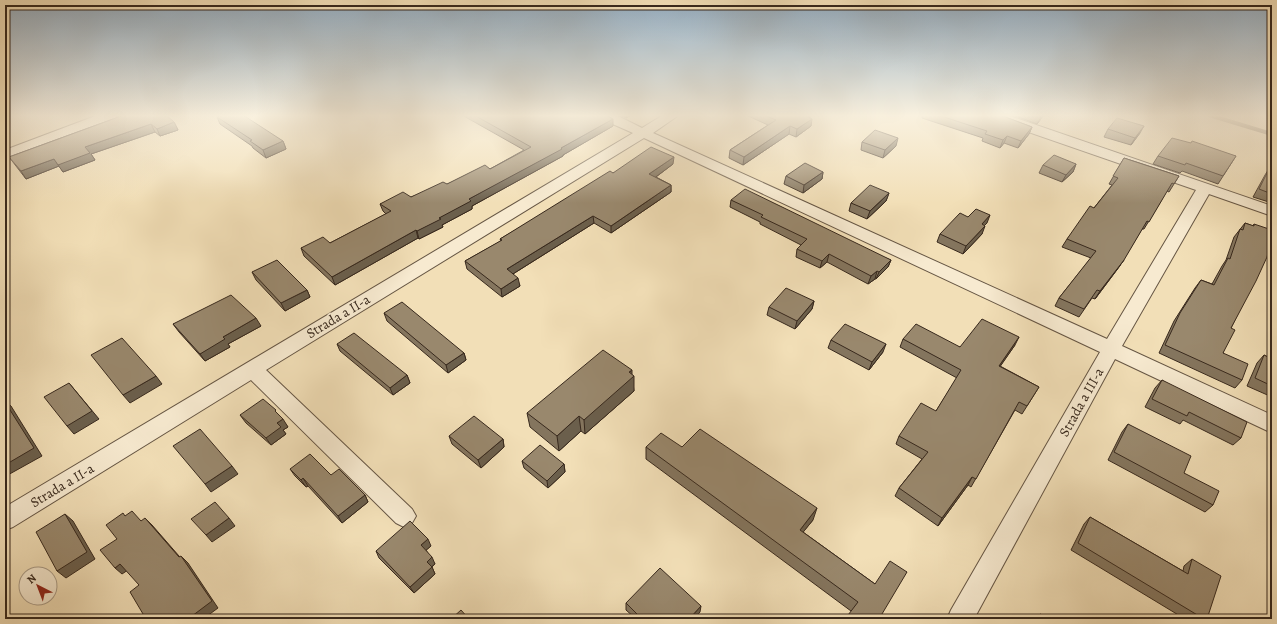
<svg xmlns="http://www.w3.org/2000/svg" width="1277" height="624" font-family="Alegreya,serif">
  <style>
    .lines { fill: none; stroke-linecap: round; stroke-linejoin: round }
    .stream { stroke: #82715a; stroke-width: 4 }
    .minor-casing { stroke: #665644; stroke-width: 2 }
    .minor { fill: #f7ead0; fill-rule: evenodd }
    .wall { fill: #84755e; stroke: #38291d }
    .shaded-wall { fill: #6b5f4c; stroke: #38291d }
    .building { fill: #99886d; stroke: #38291d }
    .labels { text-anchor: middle; stroke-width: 3.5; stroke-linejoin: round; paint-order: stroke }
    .street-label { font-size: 14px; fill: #38291d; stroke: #f7ead0 }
  </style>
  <rect width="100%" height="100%" fill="#f2dfb7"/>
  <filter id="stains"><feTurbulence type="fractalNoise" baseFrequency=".005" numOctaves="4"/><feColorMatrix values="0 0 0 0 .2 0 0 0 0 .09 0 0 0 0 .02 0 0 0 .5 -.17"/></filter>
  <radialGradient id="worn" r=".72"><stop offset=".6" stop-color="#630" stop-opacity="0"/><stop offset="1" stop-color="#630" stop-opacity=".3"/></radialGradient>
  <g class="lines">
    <path class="stream" d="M1209 115 1272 134"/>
    <g class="minor-casing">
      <path id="minor" d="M98 115H117L116 118 5 159V150Z
        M598 115H616L642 128 663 115H679L653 133 1107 339 1196 190 988 118 987 115H1007L1272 206V216L1209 194 1122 346 1272 415V433L1115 359 974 619H947L951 610 1100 352 644 138 266 370 412 509 416 516 412 523 404 527 396 523 251 380 13 527 5 530V507L633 133 599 118Z"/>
    </g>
    <use href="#minor" class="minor"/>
  </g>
  <path class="wall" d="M124 115 174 122 178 130 160 136 155 132 91 154 95 160 63 172 59 166 26 179 9 157Z
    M462 115H606L613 126 563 155V156L472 206V209L442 225 443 227 419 239 418 238 335 285 304 256 301 248 330 243 386 214 383 211 380 204 411 197 490 169 524 150Z
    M620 115H631L626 118Z
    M746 115H810V117L811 126 796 137 789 134 743 165 729 158 730 150 768 125Z
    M922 115H1000L1032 127 1029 134 1018 148 1004 143 1000 148 982 141 983 138 922 118Z
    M1013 115H1044L1037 124Z
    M217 117 283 141 286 149 266 158 253 148 252 146 220 124Z
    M1108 129 1140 133 1131 145 1104 137Z
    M862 142 896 146 883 158 861 150Z
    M1158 156H1236L1218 184 1182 171 1180 173 1153 164Z
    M1124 158 1179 176 1169 192 1167 191 1144 229H1142L1119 267 1095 299 1092 298 1079 317 1055 306 1059 298 1091 258 1062 247 1067 239 1094 208 1112 185 1109 184Z
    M673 164 656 177 671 185V192L611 233 594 223 513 274 520 286 502 297 467 269 465 261 501 241 500 239 613 173Z
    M1076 164 1073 172 1062 182 1039 173 1043 165Z
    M1270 167 1272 168V203L1253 197 1265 175Z
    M823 172 822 179 803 193 784 184 786 176Z
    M889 193 886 201 867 219 849 211 851 203Z
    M731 200 891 260 888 267 876 279H875L868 284 827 262 820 268 796 257 797 249 801 245 760 224V222L730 207Z
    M968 217 987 223 984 225 982 234 963 254 937 242 940 234Z
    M1245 223 1253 226 1254 224 1272 246 1269 250 1231 328 1223 353 1242 380 1235 388 1159 353 1174 321 1195 288 1201 280 1212 284 1222 266 1226 260 1234 237Z
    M252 272 307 290 310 297 285 311 256 280Z
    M814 301 812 309 795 329 767 315 769 307Z
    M384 313 464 353 466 360 448 373 387 321Z
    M173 324 261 326 228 344 230 347 205 361 179 332Z
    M903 339 960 347 1015 345 1000 366 1039 387 1022 414 1015 410 971 487 968 485 938 526 895 496 899 488 922 459 896 444 899 436 936 411 957 378 900 347Z
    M831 340 883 352 869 370 828 348Z
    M337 344 407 375 410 383 393 395 340 351Z
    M1264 355 1272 359V397L1247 386 1257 363Z
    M632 375 634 391 585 434 581 431 559 451 530 427 527 413Z
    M1162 380 1241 438 1233 445 1183 420 1180 424 1145 407 1155 388Z
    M240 415 279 416 288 427 283 430 286 434 271 445 246 423Z
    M1128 424 1184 473 1213 505 1205 512 1108 460 1122 432Z
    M449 436 503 439 504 447 481 468 452 444Z
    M646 447H682L813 520 803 532 875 584 907 572 851 611 646 459Z
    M522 461 564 464 565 472 548 488 524 468Z
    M290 469 331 475 365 495 368 502 342 523 308 486 306 487 295 476Z
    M1090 517 1183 571 1184 566 1192 559 1207 619H1185L1071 550 1084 524Z
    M431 546 426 550 435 564 432 567 435 574 414 593 379 558 376 551Z
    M626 603 700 612 635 618 626 610Z
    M1040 614 1048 619H1035Z"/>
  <path class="shaded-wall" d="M626 115H631L626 118Z
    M1042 115H1044L1037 124 1041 117Z
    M613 119V126L563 155V156L472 206V209L442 225 443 227 419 239 417 231 439 218 469 199Z
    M812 119 811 126 796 137 797 129Z
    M174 122 178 130 160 136 157 129Z
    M151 124 155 132 91 154 95 160 63 172 58 165 85 147Z
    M790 126 789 134 743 165 744 157Z
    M1144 126 1140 133 1131 145 1135 138Z
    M1032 127 1029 134 1018 148 1021 141Z
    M1007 136 1004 143 1000 148 1003 140Z
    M898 138 896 146 883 158 885 150Z
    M283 141 286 149 266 158 263 150Z
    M674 157 673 164 649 182V174Z
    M54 159 59 166 26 179 21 171Z
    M1076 164 1073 172 1062 182 1066 175Z
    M823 172 822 179 803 193 804 185Z
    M671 185V192L611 233V226Z
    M889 193 886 201 867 219 870 211Z
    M990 215 987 223 978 232 982 224Z
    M593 216 594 223 508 277 507 269Z
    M985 226 982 234 963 254 966 246Z
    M416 230 418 238 335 285 332 277Z
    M829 254 827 262 820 268 822 261Z
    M891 260 888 267 876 279 879 272Z
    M1124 260 1119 267 1095 299 1100 291Z
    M877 271 875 279 868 284 871 276Z
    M518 278 520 286 502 297 501 289Z
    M307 290 310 297 285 311 281 303Z
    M814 301 812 309 795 329 797 321Z
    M256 318 261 326 228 344 230 347 205 361 200 354 223 337Z
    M1019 337 1015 345 995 374 999 366Z
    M886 344 883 352 869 370 872 362Z
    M464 353 466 360 448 373 446 365Z
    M632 370V378L634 376V391L585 434 584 420Z
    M407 375 410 383 393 395 390 388Z
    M156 376 162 384 130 403 123 395Z
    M69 383 99 419 74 434 67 426Z
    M5 401 11 406 42 456 6 476 5 475Z
    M579 416 581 431 559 451 557 436Z
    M283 419 288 427 283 430 286 434 271 445 266 438 277 423Z
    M503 439 504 447 481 468 478 460Z
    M564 464 565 472 548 488 547 481Z
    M232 466 238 474 211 492 205 484Z
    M972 477 968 485 938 526 942 518Z
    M303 478 308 486 306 487 301 480Z
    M365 495 368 502 342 523 338 516Z
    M817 508 813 520 796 541 800 530Z
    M65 514 73 521 95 559 66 578 57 571Z
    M145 518 152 525 186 564 179 557Z
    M229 518 235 526 212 542 206 535Z
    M428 539 431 546 424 552 421 545Z
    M181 556 188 563 218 608 203 619H188Z
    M432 557 435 564 430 568 427 562Z
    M120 564 128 570 122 574 115 568Z
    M432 567 435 574 414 593 410 587Z
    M701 606 700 612 694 619H689Z"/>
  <path class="building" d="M124 115H166L174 122 157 129 151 124 85 147 90 153 58 165 54 159 21 171 9 157Z
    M220 115H243L283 141 263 150 250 141 252 140 217 117Z
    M474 115H606L613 119 561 148 562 149 469 199 471 201 439 218 441 219 417 231 416 230 332 277 301 248 323 237 330 243 391 211 380 204 403 192 411 197 443 182 447 184 485 165 490 169 531 147Z
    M764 115H806V116L812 119 797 129 790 126 744 157 730 150 776 120Z
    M938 115H1000L1032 127 1021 141 1007 136 1003 140 985 134 987 131Z
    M1117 118 1144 126 1135 138 1108 129Z
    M875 130 898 138 885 150 862 142Z
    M1172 138 1191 143 1192 141 1236 156 1223 176 1186 163 1185 165 1158 156Z
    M651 147 674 157 649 174 671 185 611 226 593 216 507 269 518 278 501 289 465 261 502 240 500 239 610 171 613 173Z
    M1054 155 1076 164 1066 175 1043 165Z
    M1124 158 1179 176 1174 184 1172 183 1149 222 1147 221 1124 260 1100 291 1097 290 1084 309 1059 298 1096 251 1067 239 1090 206 1094 208 1118 178 1113 176Z
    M805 163 823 172 804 185 786 176Z
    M1270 167 1272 168V194L1259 189Z
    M870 185 889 193 870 211 851 203Z
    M745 189 891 260 879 272 877 271 871 276 829 254 822 261 797 249 807 239 761 217 763 215 731 200Z
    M976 209 990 215 982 224 985 226 966 246 940 234 960 213 968 217Z
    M1245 223 1254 226V224L1272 230V246L1270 245 1267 257 1256 281 1231 328 1235 330 1223 353 1248 364 1242 380 1165 345 1180 313 1201 280 1214 285 1228 258 1230 259 1240 229 1243 230Z
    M277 260 307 290 281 303 252 272Z
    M786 288 814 301 797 321 769 307Z
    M231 295 256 318 223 337 225 339 200 354 173 324Z
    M402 302 464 353 446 365 384 313Z
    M982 319 1019 337 999 366 1039 387 1027 406 1019 402 976 479 972 477 942 518 899 488 928 452 899 436 921 403 936 411 961 370 903 339 916 324 960 347Z
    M845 324 886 344 872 362 831 340Z
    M354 333 407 375 390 388 337 344Z
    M122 338 156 376 123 395 91 355Z
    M603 350 632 370 629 372 634 376 584 420 579 416 557 436 527 413Z
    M1264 355 1272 359V386L1255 378Z
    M1162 380 1247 422 1241 438 1189 412 1187 416 1152 399Z
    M69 383 92 411 67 426 44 397Z
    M263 399 276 410 275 411 283 419 277 423 281 427 266 438 240 415Z
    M5 402 34 448 5 465Z
    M474 416 503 439 478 460 449 436Z
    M1128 424 1191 456 1184 473 1219 491 1213 505 1114 452Z
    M200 429 232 466 205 484 173 446Z
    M700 429 817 508 800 530 875 584 890 561 907 572 879 619H845L858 602 646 447 661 433 682 447Z
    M540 445 564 464 547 481 522 461Z
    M310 454 331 475 339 469 365 495 338 516 303 478 301 480 290 469Z
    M215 502 229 518 206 535 191 519Z
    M132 511 141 521 145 518 179 557 181 556 212 601 188 619H146L130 592 139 585 120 564 115 568 100 550 117 539 106 525 123 513 125 516Z
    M65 514 87 552 57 571 36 532Z
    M1090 517 1188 574 1192 559 1221 576 1207 619H1204L1078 543Z
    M410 521 428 539 421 545 432 557 427 562 432 567 410 587 376 551Z
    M660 568 701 606 689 619H634L638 615 626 603Z
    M461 610 469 619H451Z
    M1040 614 1048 619H1038Z"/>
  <linearGradient id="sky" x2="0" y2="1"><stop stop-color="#93acc0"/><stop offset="0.57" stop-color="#f9f1df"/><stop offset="1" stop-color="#f9f1df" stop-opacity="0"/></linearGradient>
  <rect width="1277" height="203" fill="url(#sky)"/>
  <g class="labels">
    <g class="street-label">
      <text transform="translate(338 316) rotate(-31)" y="5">Strada a II-a</text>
      <text transform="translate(1081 402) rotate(-61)" y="5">Strada a III-a</text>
      <text transform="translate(62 485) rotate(-31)" y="5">Strada a II-a</text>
    </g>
  </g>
  <rect width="1277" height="624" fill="none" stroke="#f2dfb7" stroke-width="20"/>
  <rect x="6" y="6" width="1265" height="612" fill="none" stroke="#38291d" stroke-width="2"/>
  <rect x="10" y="10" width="1257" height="604" fill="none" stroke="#38291d"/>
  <g transform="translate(38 586) rotate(318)"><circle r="19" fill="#f7ead0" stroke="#ab9d88"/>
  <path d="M0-3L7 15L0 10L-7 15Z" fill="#8f2418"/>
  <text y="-6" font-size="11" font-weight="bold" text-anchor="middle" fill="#38291d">N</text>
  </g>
  <rect width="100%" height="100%" filter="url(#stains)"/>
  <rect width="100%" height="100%" fill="url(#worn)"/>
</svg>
